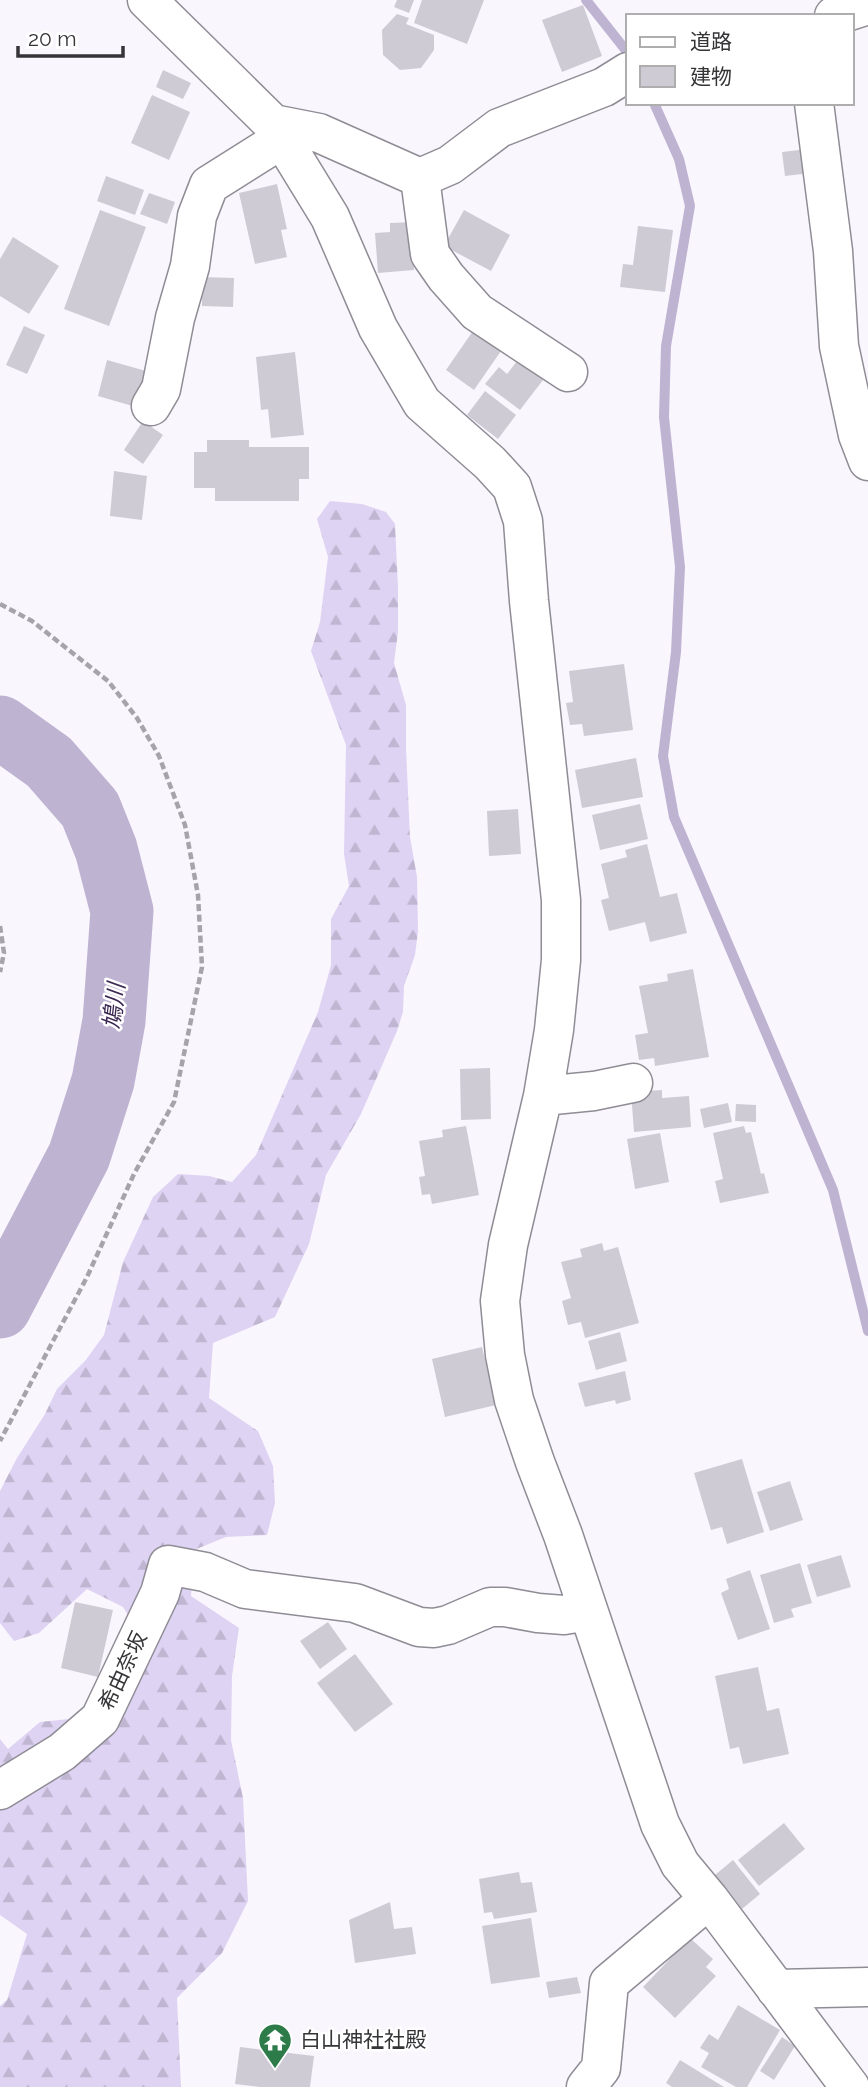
<svg xmlns="http://www.w3.org/2000/svg" width="868" height="2087" font-family="Raleway,'Noto Sans JP',sans-serif">
  <style>
    .forest { fill: url(#forest-firs) }
    .lines { fill: none; stroke-linecap: round; stroke-linejoin: round }
    .stream { stroke: #bfb3d2; stroke-width: 10 }
    .river { stroke: #bfb3d2; stroke-width: 63 }
    .building { fill: #cfcbd5 }
    .minor-casing { stroke: #8f8c95; stroke-width: 41 }
    .path { stroke: #a6a4aa; stroke-width: 4.5; stroke-dasharray: 7 3.5; stroke-linecap: butt }
    .minor { stroke: #fff; stroke-width: 38 }
    .labels { text-anchor: middle; stroke-width: 5; stroke-linejoin: round; paint-order: stroke }
    .street-label { font-size: 21px; fill: #353437; stroke: #fff }
    .poi-label { font-size: 21px; fill: #353437; stroke: #fff; text-anchor: start }
    .water-label { font-size: 23px; font-style: italic; fill: #3c2953; stroke: #fff }
  </style>
  <defs>
    <pattern id="forest-firs" width="22" height="20" patternUnits="userSpaceOnUse" patternTransform="scale(1.75)"><rect width="22" height="20" fill="#dfd3f3"/><path d="M5 1l3.5 6h-7zM16 11l3.5 6h-7z" fill="#c0b6d1"/></pattern>
  </defs>
  <rect width="100%" height="100%" fill="#f9f6fe"/>
  <path class="forest" d="M330 501 362 504 386 512 395 524 398 588V632L394 663 406 705V748L410 837 417 877 418 931 415 955 404 986 403 1012 397 1031 361 1114 326 1175 309 1244 275 1317 213 1343 209 1398 258 1431 273 1466 275 1503 267 1535 226 1537 194 1550 191 1596 239 1628 232 1676 231 1740 243 1798 248 1901 222 1953 177 1998 181 2087H0V2006L7 2000 27 1934 0 1915V1739L8 1749 40 1722 69 1719 107 1728 148 1647 123 1607 87 1589 39 1633 14 1641 0 1623V1491L17 1458 45 1414 57 1389 85 1361 104 1335 123 1262 153 1197 178 1174 209 1176 232 1182 256 1155 318 1012 331 965V919L349 886 344 854 346 745 311 651 320 622 328 557 317 519Z"/>
  <g class="lines">
    <path class="stream" d="M586 0 628 53
      M654 103 679 159 690 206 666 346 664 417 680 567 676 652 663 756 674 817 833 1190 868 1331"/>
    <path class="river" d="M0 727 49 762 90 809 106 849 122 911 114 1021 103 1081 79 1156 0 1307"/>
  </g>
  <path class="building" d="M397 0H414L409 13 394 7Z
    M422 0H484L467 44 414 23Z
    M583 5 602 56 562 72 542 20Z
    M397 14 409 18 406 24 434 35V50L421 68 400 70 383 55 382 30Z
    M163 70 191 83 183 99 156 87Z
    M152 95 190 112 169 160 131 143Z
    M808 149 811 173 785 176 782 152Z
    M106 176 144 190 135 215 97 201Z
    M277 184 287 229 281 230 287 257 255 264 239 193Z
    M149 193 175 202 167 224 140 214Z
    M100 210 146 227 109 326 64 309Z
    M464 210 510 235 491 271 444 246Z
    M415 222 412 243 414 270 378 273 375 233 390 232V223Z
    M638 226 673 230 665 292 620 287 623 264 633 265Z
    M13 237 59 266 29 314 0 296V259Z
    M202 277 234 278 233 307 202 306Z
    M24 326 45 335 27 374 6 365Z
    M475 328 503 348 474 390 446 370Z
    M295 352 304 435 271 438 268 409 261 410 256 357Z
    M521 356 531 371 543 380 520 410 485 384 499 367 507 374Z
    M107 360 146 371 136 407 98 396Z
    M485 391 516 415 498 439 467 415Z
    M143 421 163 435 143 464 124 450Z
    M207 440H249V447H309V479H299V501H215V488H194V452H207Z
    M114 471 147 476 142 520 110 516Z
    M624 664 633 730 584 736 582 724 570 725 566 703 573 702 569 671Z
    M636 758 643 797 582 808 575 770Z
    M640 804 648 839 600 850 592 815Z
    M518 809 521 854 489 856 487 811Z
    M647 844 660 897 677 893 687 933 650 942 645 922 609 931 601 900 609 898 601 864 627 857 625 850Z
    M693 969 709 1057 655 1066 654 1058 639 1060 635 1035 648 1033 639 986 668 981 667 974Z
    M490 1068 491 1119 461 1120 460 1069Z
    M662 1090V1098L689 1096 691 1127 634 1132 631 1092Z
    M728 1103 732 1122 704 1128 700 1109Z
    M736 1104 756 1105V1122L735 1121Z
    M466 1126 479 1195 432 1204 430 1194 422 1195 419 1177 425 1176 419 1141 443 1137 442 1130Z
    M744 1126 746 1133 751 1132 761 1174 764 1173 769 1193 720 1203 715 1181 723 1179 713 1133Z
    M660 1133 669 1182 635 1189 627 1139Z
    M602 1243 604 1251 618 1247 639 1323 585 1338 581 1322 568 1325 562 1301 571 1298 561 1262 582 1257 580 1249Z
    M620 1332 627 1361 596 1370 588 1341Z
    M482 1347 496 1405 445 1417 432 1359Z
    M625 1371 631 1400 616 1404 615 1400 585 1407 578 1383Z
    M742 1459 764 1532 727 1544 722 1527 711 1530 694 1473Z
    M790 1481 803 1520 770 1531 757 1492Z
    M841 1555 851 1587 817 1597 807 1565Z
    M800 1563 812 1603 791 1609 794 1617 774 1623 760 1575Z
    M750 1570 770 1629 738 1640 721 1593 729 1589 726 1579Z
    M75 1602 113 1610 98 1677 61 1668Z
    M328 1622 347 1649 320 1669 300 1641Z
    M355 1654 393 1704 355 1732 317 1683Z
    M758 1667 767 1711 779 1708 789 1754 743 1764 739 1747 730 1749 715 1676Z
    M784 1823 805 1849 759 1886 738 1860Z
    M733 1860 760 1894 742 1909 715 1875Z
    M519 1872 521 1883 532 1882 537 1912 494 1919 492 1912 484 1913 479 1879Z
    M390 1902 394 1929 412 1927 416 1954 355 1963 349 1920Z
    M531 1918 540 1977 491 1984 482 1926Z
    M690 1938 713 1959 706 1967 716 1976 675 2018 643 1987Z
    M577 1977 581 1993 549 1998 546 1982Z
    M738 2005 780 2030 747 2087H736L701 2067 709 2053 700 2048 709 2034 718 2040Z
    M782 2037 795 2046 774 2080 760 2071Z
    M240 2047 314 2056 310 2087H260L235 2084Z
    M680 2060 724 2087H672L666 2083Z"/>
  <g class="lines">
    <g class="minor-casing">
      <path id="minor" d="M147 0 273 124 330 217 378 328 422 403 490 463 512 487 523 521 529 601 561 900V960L554 1030 543 1096 508 1245 500 1301 505 1355 514 1400 535 1462 563 1535 660 1824 680 1864 709 1899 850 2087
        M834 16 868 5
        M814 103 833 251 839 346 858 435 868 461
        M273 124 319 133 420 178 450 165 499 128 604 87 628 72
        M420 178 430 254 446 277 477 312 568 372
        M151 406 161 389 175 318 190 266 197 216 209 185 282 139
        M543 1096 594 1091 633 1083
        M0 1790 62 1752 100 1719 160 1593 168 1565 205 1572 245 1589 355 1603 419 1627 434 1628 448 1625 490 1607H505L538 1613 564 1615 588 1611
        M776 1989 868 1987
        M586 2087 601 2068 609 1983 709 1899"/>
    </g>
    <path class="path" d="M0 604 32 621 108 681 137 718 159 756 185 825 198 895 202 967 174 1102 134 1174 87 1277 0 1441
      M0 926 4 953 0 972"/>
    <use href="#minor" class="minor"/>
  </g>
  <defs>
    <g id="temple-pin" transform="scale(1.75)"><path d="M0 17L-7.5 6A9.5 9.5 0 1 1 7.5 6Z" fill="#2e7b4a" stroke="#fff"/><path d="M0-6L5-2H3V0L6.5 2.5H4V6H1.5V3h-3V6H-4V2.5H-6.5L-3 0V-2H-5Z" fill="#fff"/></g>
  </defs>
  <g fill-rule="evenodd">
    <use href="#temple-pin" x="275" y="2040"/>
  </g>
  <g class="labels">
    <g class="street-label">
      <text transform="translate(123 1671) rotate(-65)" y="7">希由奈坂</text>
    </g>
    <g class="poi-label">
      <text x="300" y="2047">白山神社社殿</text>
    </g>
    <g class="water-label">
      <text transform="translate(114 1006) rotate(-84)" y="8">鳩川</text>
    </g>
  </g>
  <rect x="626" y="14" width="228" height="91" fill="#ffffff" stroke="#aeaeaf" stroke-width="2"/>
  <rect x="640" y="37" width="35" height="10" fill="#ffffff" stroke="#aeaeaf" stroke-width="2"/>
  <text x="690" y="49" font-size="21" fill="#353437">道路</text>
  <rect x="640" y="66" width="35" height="21" fill="#cfcbd5" stroke="#aeaeaf" stroke-width="2"/>
  <text x="690" y="84" font-size="21" fill="#353437">建物</text>
  <path d="M18 46v10h105v-10" fill="none" stroke="#353437" stroke-width="3.5"/>
  <text x="28" y="46" font-size="21" fill="#353437" stroke="#ffffff" stroke-width="5" paint-order="stroke">20 m</text>
</svg>
